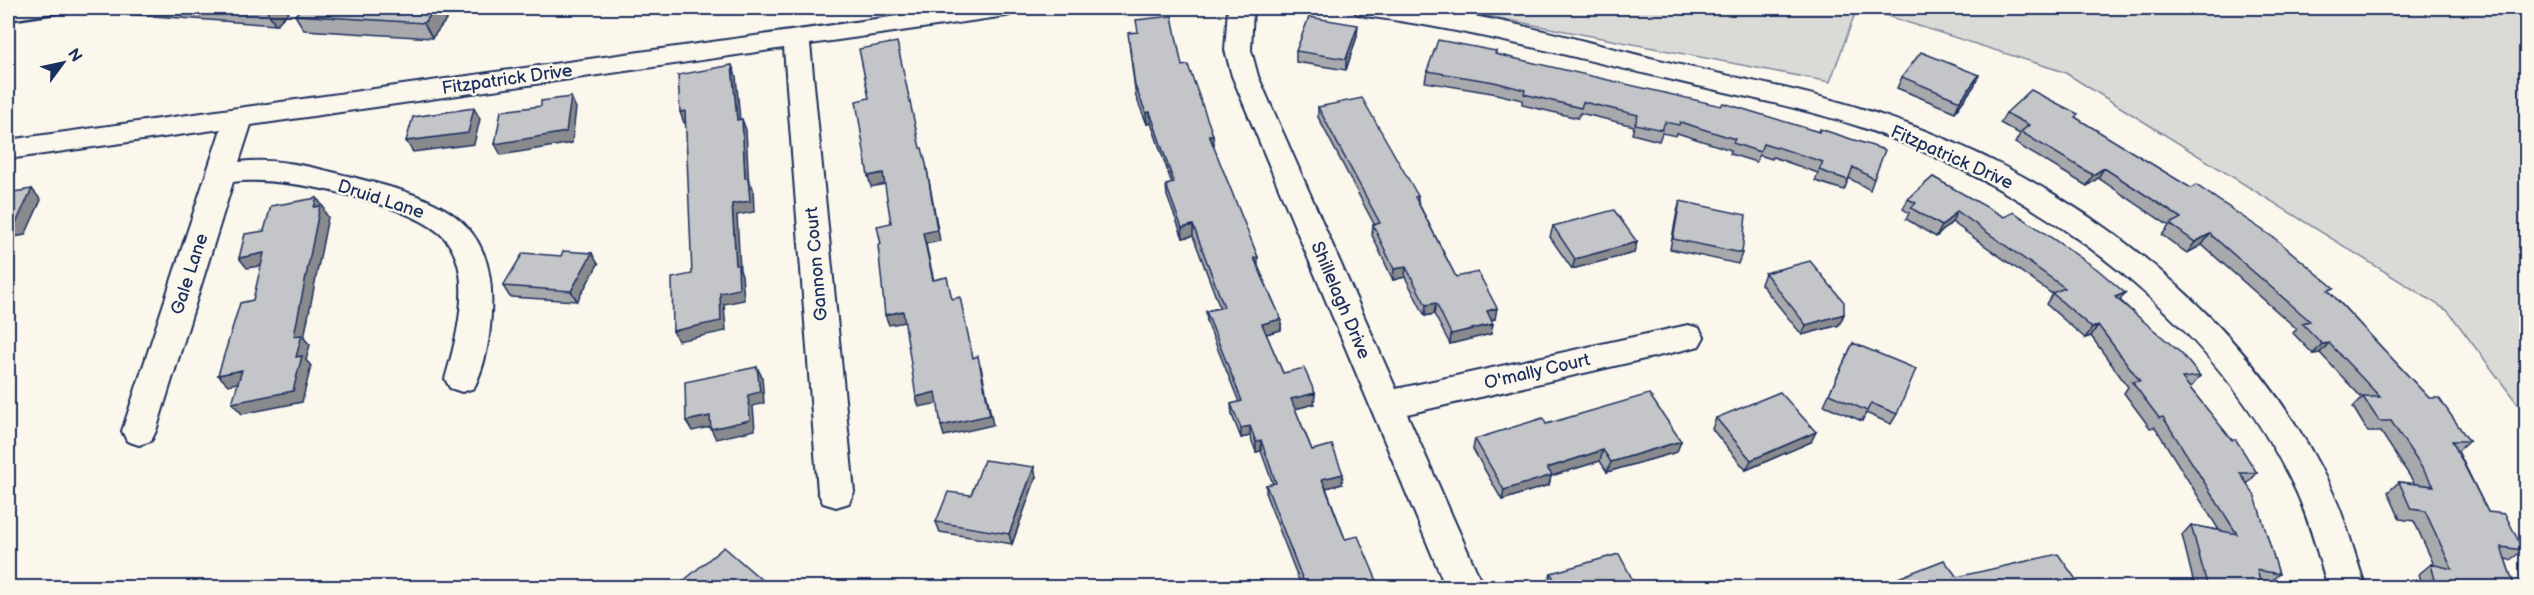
<svg xmlns="http://www.w3.org/2000/svg" width="2534" height="595" font-family="'Balsamiq Sans',sans-serif">
  <style>
    .green { fill: #dadad7; stroke: #7a849a; stroke-width: 1.5 }
    .lines { fill: none; stroke-linecap: round; stroke-linejoin: round }
    .lane-casing { stroke: #1b2f5e; stroke-width: 5 }
    .street-casing { stroke: #1b2f5e; stroke-width: 4 }
    .lane { fill: #fbf7ec; fill-rule: evenodd }
    .street { fill: #fbf7ec; fill-rule: evenodd }
    .wall { fill: #a8a9ad; stroke: #1b2f5e; stroke-width: 1.5 }
    .shaded-wall { fill: #888a8d; stroke: #1b2f5e; stroke-width: 1.5 }
    .building { fill: #c3c5c9; stroke: #1b2f5e; stroke-width: 1.5 }
    .labels { text-anchor: middle; stroke-width: 5; stroke-linejoin: round; paint-order: stroke }
    .street-label { font-size: 18px; fill: #1b2f5e; stroke: #fbf7ec }
  </style>
  <rect width="100%" height="100%" fill="#fbf7ec"/>
  <filter id="ink" filterUnits="userSpaceOnUse"><feTurbulence type="fractalNoise" baseFrequency=".0167" numOctaves="2"/><feDisplacementMap in="SourceGraphic" scale="12" xChannelSelector="R" yChannelSelector="G"/><feConvolveMatrix kernelMatrix="1 2 1 2 8 2 1 2 1" color-interpolation-filters="sRGB"/></filter>
  <g filter="url(#ink)">
    <path class="green" d="M1446 8H1857L1830 82Z
      M1862 8H2526V415L2448 311 2064 72Z"/>
    <g class="lines">
      <g class="lane-casing">
        <path id="lane" d="M40 8H67L61 12 8 20V12Z"/>
      </g>
      <g class="street-casing">
        <path id="street" d="M955 8H1019L1015 13 1006 16 810 44 854 492 849 503 836 507 823 503 818 492 784 48 251 125 239 162C276 157 312 167 348 176 430 197 497 211 491 313 490 338 485 366 474 388L462 392 450 388 445 379C455 345 469 292 456 258 452 248 446 238 438 232 400 201 281 175 233 182L156 431 151 441 139 445 127 441 122 431 221 129 8 159V140Z
          M1228 8H1253L1251 50 1258 76 1396 389 1688 325 1699 328 1704 337 1699 346 1688 349 1407 414 1484 588H1446L1232 76 1225 50Z
          M1352 8C1451 0 1563 37 1659 60 1733 78 1807 90 1878 114 2067 175 2248 310 2333 493 2347 523 2355 556 2366 588H2328C2318 555 2310 522 2296 491 2215 318 2038 188 1861 127 1797 106 1730 94 1664 78 1564 55 1466 29 1365 16L1356 13Z"/>
      </g>
      <use href="#lane" class="lane"/>
      <use href="#street" class="street"/>
    </g>
    <path class="wall" d="M106 8H292L276 25 111 13Z
      M302 8H446L450 15 432 38 304 30 295 15Z
      M1357 36 1346 70 1296 62V51Z
      M1129 43 1182 66 1213 135 1214 145 1213 146 1258 266 1281 319V330L1266 334 1283 373 1315 393 1314 404 1295 409 1312 450 1342 484 1326 488 1345 539 1380 588H1302L1266 495V485L1273 484 1261 451 1256 452 1250 436 1241 438 1232 415 1231 404 1239 402 1207 322 1206 311 1220 308 1193 236 1183 238 1167 196 1166 185 1172 184 1151 123 1147 124 1136 97Z
      M1496 51 1495 54 1819 132 1874 179 1870 190 1849 178 1844 190 1815 181 1818 173 1773 157 1772 159 1759 155 1756 162 1730 154 1731 150 1677 133 1676 136 1662 133 1659 141 1632 134 1634 126 1580 113 1578 118 1522 105V100L1492 93 1425 82 1427 71Z
      M1979 75 1974 86 1955 112 1897 88 1902 77Z
      M1318 107 1418 196V202L1456 277 1495 319 1491 320V334L1450 344 1434 314 1425 316 1405 277 1393 280 1372 235 1373 225 1374 224 1318 117Z
      M2006 113 2076 118 2330 292 2469 441 2458 451 2488 512 2523 550 2510 560 2505 559 2515 588H2423L2419 574 2431 564 2434 565 2414 521 2400 519 2388 492 2399 482 2415 484 2381 432H2368L2353 407 2362 398 2320 353 2313 354 2293 333 2297 329 2202 245 2187 253 2162 235 2169 226 2098 178 2087 186 2015 143 2020 134 2000 123Z
      M1933 177 2125 293 2120 300 2200 376 2192 386 2189 387 2257 473 2248 483H2246L2279 574 2268 584 2260 582 2262 588H2195L2182 535 2191 525 2219 530 2155 427 2150 428 2124 393 2128 387 2091 336 2085 338 2046 304 2052 294 1952 222 1936 237 1906 219 1909 213 1903 209 1908 199Z
      M1680 201 1742 253 1738 264 1670 249 1677 212Z
      M1553 226 1637 242 1634 253 1572 269 1550 237Z
      M598 264 577 301 510 297 503 286Z
      M1765 273 1844 314 1839 325 1802 335 1761 284Z
      M1853 343 1897 414 1891 424 1866 413 1862 421 1824 405Z
      M1716 418 1811 442 1746 470 1712 429Z
      M1546 424 1677 452 1607 472 1600 461 1551 476 1549 485 1502 500 1473 449 1475 439Z
      M1036 477 1012 544 940 532 936 522 971 495Z
      M1551 573 1637 588H1550L1548 583Z"/>
    <path class="shaded-wall" d="M269 8H292L276 25 266 10Z
      M436 8H446L450 15 432 38 424 23Z
      M661 8H698L664 13Z
      M1358 25 1357 36 1346 70V59Z
      M732 65 736 76 741 131 737 120Z
      M1979 75 1974 86 1955 112 1960 101Z
      M571 97 576 108 572 143 501 155 495 144Z
      M474 108 480 119 474 144 413 152 406 141Z
      M685 111 690 122 684 123 680 112Z
      M1150 112 1151 123 1147 124 1146 113Z
      M742 119 746 130 749 189 745 178Z
      M1209 135H1213L1214 145 1209 146Z
      M926 164 940 241 926 244 936 291 923 233Z
      M2104 168 2098 178 2087 186 2093 175Z
      M883 173 886 184 871 187 868 176Z
      M748 178 753 188 754 212 737 215 740 270 742 275 744 300 724 304 726 331 678 341 673 331 720 293 736 265 732 204Z
      M32 189 41 200 25 235 8 238V226Z
      M317 198 324 208V211L328 217 304 338 310 345 306 360 311 366 302 402 242 414 232 403 296 357 294 336 314 207Z
      M1957 211 1952 222 1936 237 1942 226Z
      M1193 225V236L1183 238 1182 228Z
      M2210 234 2202 245 2187 253 2195 242Z
      M1637 242 1634 253 1572 269 1575 259Z
      M264 253 273 264 247 268 239 258Z
      M592 253 598 264 577 301 571 291Z
      M1258 257V267L1254 258Z
      M1406 267 1405 277 1393 280 1394 269Z
      M2125 293 2118 303 2115 297Z
      M1436 303 1434 314 1425 316 1426 305Z
      M1497 308 1495 319 1485 321 1487 311Z
      M903 311 906 322 889 325 885 315Z
      M1844 314 1839 325 1802 335 1806 325Z
      M1281 319V330L1262 335V324Z
      M1493 324 1491 334 1450 344 1451 334Z
      M2098 325 2091 336 2085 338 2092 328Z
      M2329 343 2320 353 2313 354 2322 344Z
      M757 367 762 377 764 403 753 406 755 430 716 439 711 429 748 395Z
      M981 367 993 425 944 436 941 426Z
      M242 370 251 380 228 385 218 375Z
      M936 392 939 403 919 407 916 397Z
      M1315 393 1314 404 1291 410V399Z
      M710 416 715 426 692 431 686 421Z
      M1250 426V436L1241 438V428Z
      M1816 432 1811 442 1746 470 1751 460Z
      M1261 440V451L1256 452V442Z
      M1681 441 1677 452 1607 472 1611 462Z
      M1603 450 1600 461 1551 476 1549 485 1502 500 1504 490 1547 468Z
      M1034 467 1036 477 1012 544 1009 534Z
      M1343 474 1342 484 1322 489V479Z"/>
    <path class="building" d="M228 8H269L266 10Z
      M302 8H436L424 23 295 15Z
      M1172 16 1182 66 1188 65 1213 135H1209L1258 257 1254 258 1281 319 1262 324 1283 373 1304 368 1315 393 1291 399 1312 450 1332 445 1343 474 1322 479 1345 539 1358 536 1380 588H1306L1266 485 1276 483 1261 440 1256 442 1250 426 1241 428 1231 404 1242 401 1206 311 1224 307 1193 225 1182 228 1166 185 1174 183 1150 112 1146 113 1135 86 1128 33 1138 32 1136 20Z
      M1309 17 1358 25 1346 59 1296 51Z
      M1438 40 1496 51 1495 54 1721 106 1723 103 1819 132 1820 129 1885 150 1874 179 1853 167 1848 180 1819 170 1823 162 1777 147 1776 148 1763 144 1760 152 1733 143 1735 139 1680 122 1679 125 1665 122 1662 130 1635 124 1638 115 1583 102 1581 108 1524 94 1525 90 1494 82 1427 71Z
      M897 42 920 148H922L926 164 937 230 923 233 933 280 947 277 952 299 960 297 973 358 978 356 990 415 941 426 936 392 916 397 903 311 885 315 878 245 881 244 877 226 891 223 883 173 868 176 856 101 869 98 859 49Z
      M1921 52 1979 75 1960 101 1902 77Z
      M732 65 737 120 742 119 745 178H748L750 201 732 204 736 265H738L739 289 720 293 721 321 673 331 672 278 692 274 685 111 680 112 678 75Z
      M2031 90 2078 114 2075 117 2191 188 2196 185 2277 240 2334 288 2328 290 2429 398H2439L2469 441H2452L2488 512 2505 514 2523 550 2501 547 2515 588H2437L2431 564 2452 569 2425 511 2411 509 2399 482 2434 486 2391 421H2379L2363 397H2380L2329 343 2322 344 2302 323 2310 321 2210 234 2195 242 2170 224 2181 218 2104 168 2093 175 2021 132 2029 125 2006 113Z
      M571 97 566 132 495 144 501 111 541 106V101Z
      M1362 98 1418 196 1415 197 1456 277 1478 272 1497 308 1487 311 1493 324 1451 334 1436 303 1426 305 1406 267 1394 269 1373 225 1380 223 1318 107Z
      M474 108 468 133 406 141 413 117Z
      M1933 177 2004 217 2014 212 2097 269 2125 293 2115 297 2181 353 2200 376 2182 378 2232 440H2236L2257 473H2240L2255 496 2279 574 2257 570 2262 588H2208L2191 525 2237 534 2163 417 2159 418 2132 382 2140 381 2098 325 2092 328 2052 293 2065 288 1957 211 1942 226 1911 208 1916 203 1908 199Z
      M32 189 15 225 8 226V193Z
      M317 198 314 207 320 206 294 336 302 335 296 357 302 356 293 391 232 403 242 370 218 375 240 303 253 300 264 253 239 258 245 234 264 231 271 206Z
      M1680 201 1746 215 1742 253 1673 239Z
      M1614 210 1637 242 1575 259 1553 226Z
      M563 251 592 253 571 291 503 286 523 253 561 256Z
      M1810 261 1844 302V314L1806 325 1765 273Z
      M1853 343 1916 369 1897 414 1871 403 1867 411 1829 394Z
      M757 367 760 392 748 395 750 420 711 429 710 416 686 421 685 382Z
      M1780 392 1816 432 1751 460 1716 418Z
      M1649 394 1681 441 1611 462 1603 450 1547 468 1552 475 1504 490 1475 439 1543 418 1546 424Z
      M984 460 1034 467 1009 534 936 522 948 492 971 495Z
      M724 547 771 588H677L676 587Z
      M1619 554 1637 588H1558L1551 573Z
      M2058 554 2082 588H1875V587L1944 560 1957 577Z"/>
  </g>
  <g class="labels">
    <g class="street-label">
      <text transform="translate(507 79) rotate(-8)" y="6">Fitzpatrick Drive</text>
      <text transform="translate(1952 157) rotate(24)" y="6">Fitzpatrick Drive</text>
      <text transform="translate(381 199) rotate(18)" y="6">Druid Lane</text>
      <text transform="translate(816 264) rotate(-95)" y="6">Gannon Court</text>
      <text transform="translate(189 274) rotate(-72)" y="6">Gale Lane</text>
      <text transform="translate(1341 300) rotate(67)" y="6">Shillelagh Drive</text>
      <text transform="translate(1537 371) rotate(-13)" y="6">O'mally Court</text>
    </g>
  </g>
  <rect width="2534" height="595" fill="none" stroke="#fbf7ec" stroke-width="30"/>
  <rect x="15" y="15" width="2504" height="565" fill="none" stroke="#1b2f5e" stroke-width="2" filter="url(#ink)"/>
  <g transform="translate(63 63) rotate(57)" stroke="#fbf7ec" stroke-width="4.5" paint-order="stroke">
  <path d="M0-4.5L10 22L0 15L-10 22Z" fill="#1b2f5e"/>
  <text y="-9" font-size="16" font-weight="bold" text-anchor="middle" fill="#1b2f5e">N</text>
  </g>
</svg>
